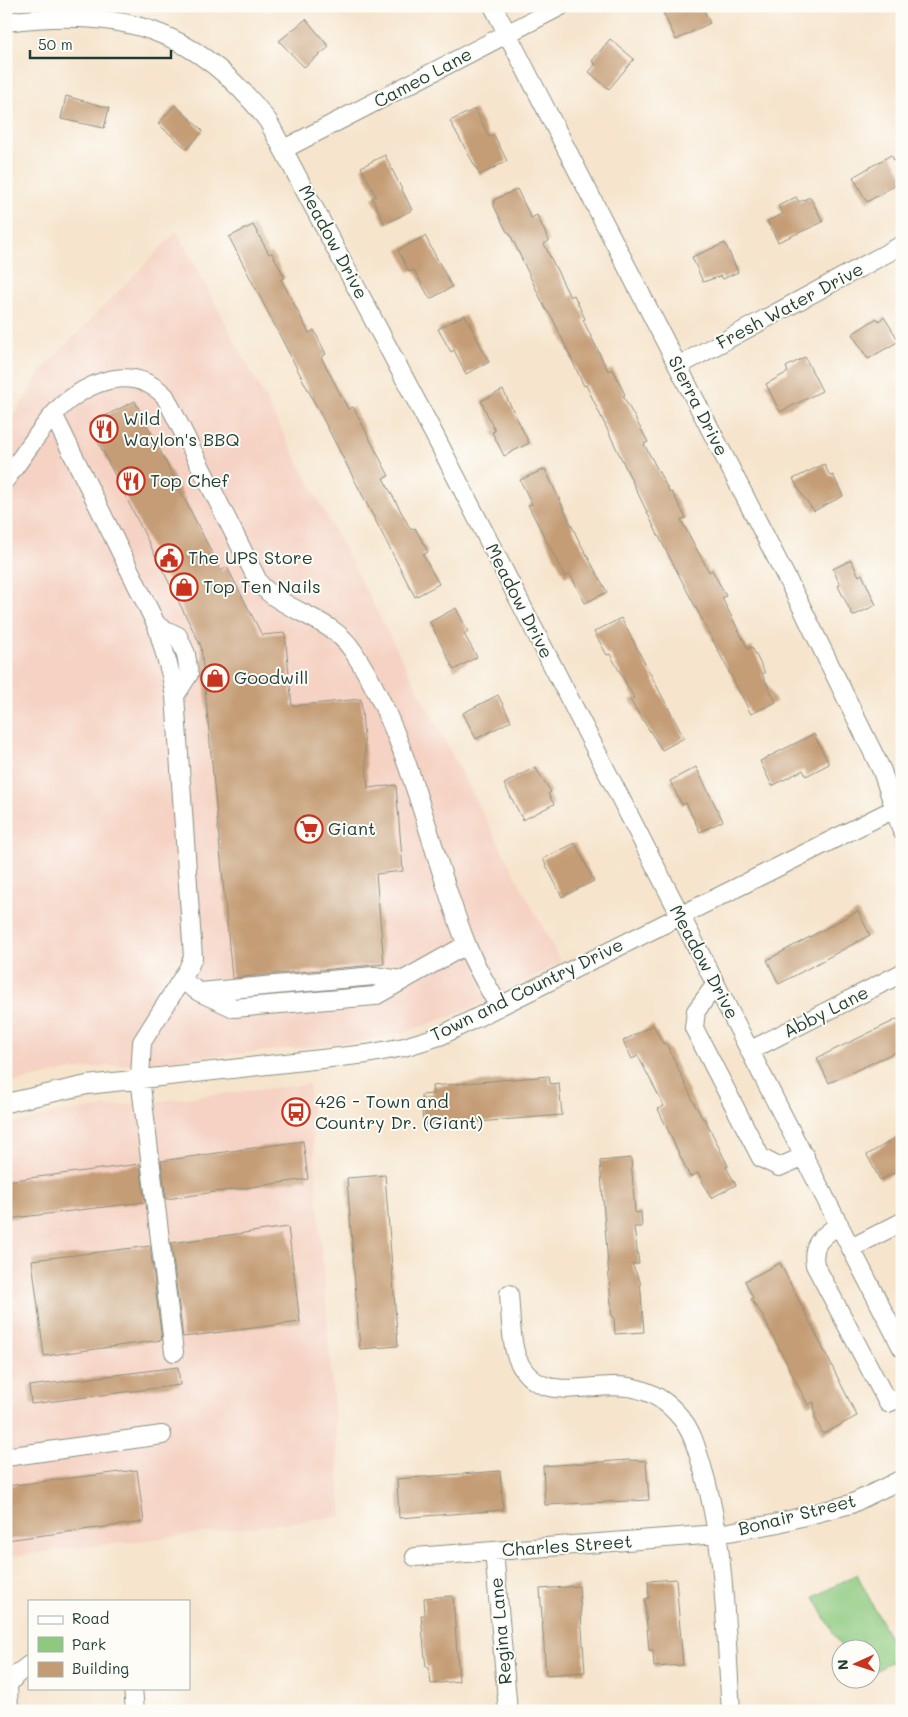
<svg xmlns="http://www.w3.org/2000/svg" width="908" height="1717" font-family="Mali,sans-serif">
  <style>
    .built { fill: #f5d2c3 }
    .green { fill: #8dc97f; stroke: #56835a }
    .building { fill: #c49c74 }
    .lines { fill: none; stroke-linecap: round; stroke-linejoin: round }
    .minor-casing { stroke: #8a9080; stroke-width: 20 }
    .minor { stroke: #fff; stroke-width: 18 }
    .labels { text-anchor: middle; stroke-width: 4; stroke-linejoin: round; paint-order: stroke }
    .street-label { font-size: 18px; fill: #1f3d34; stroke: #fdfcf7 }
    .poi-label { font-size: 18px; fill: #1f3d34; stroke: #fdfcf7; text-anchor: start }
  </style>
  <rect width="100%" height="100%" fill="#fdfcf7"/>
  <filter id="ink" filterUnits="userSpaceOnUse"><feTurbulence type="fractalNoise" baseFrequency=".02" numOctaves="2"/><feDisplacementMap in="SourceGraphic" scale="10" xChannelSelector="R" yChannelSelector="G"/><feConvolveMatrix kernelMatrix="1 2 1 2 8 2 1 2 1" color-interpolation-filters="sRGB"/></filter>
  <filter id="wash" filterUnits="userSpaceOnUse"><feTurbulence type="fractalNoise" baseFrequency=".0096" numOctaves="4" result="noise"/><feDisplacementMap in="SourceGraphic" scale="20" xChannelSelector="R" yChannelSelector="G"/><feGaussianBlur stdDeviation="1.12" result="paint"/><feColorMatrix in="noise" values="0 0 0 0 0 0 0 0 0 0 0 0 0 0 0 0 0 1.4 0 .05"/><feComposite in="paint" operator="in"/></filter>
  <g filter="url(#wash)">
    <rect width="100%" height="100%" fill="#f6e4cc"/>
    <path class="built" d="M177 231 561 962 472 1008 409 1031 358 1042 71 1070 6 1084V428L43 369Z
      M309 1084 342 1516 6 1557V1126L60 1112Z"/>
    <path class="green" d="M857 1574 900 1658 871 1673 870 1650 842 1649 814 1597Z"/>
    <g id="blocks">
      <path class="building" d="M674 6H702L710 23 676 40 663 12Z
        M306 19 329 47 304 67 279 41Z
        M610 39 634 59 609 89 589 72 596 64 592 61Z
        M66 96 109 108 104 128 61 119Z
        M175 105 203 131 187 149 158 124Z
        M475 109 489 137 494 135 507 161 480 175 450 121Z
        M385 155 412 210 385 224 372 198 376 196 361 167Z
        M891 155 902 174V181L867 202 853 177Z
        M517 189 531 218 537 215 549 241 544 244 570 297 574 295 585 319 583 320 608 371 613 369 625 395 623 396 648 442 644 444 670 493 672 492 686 518 681 520 709 572 712 570 726 596 722 598 748 649 752 647 765 673 762 674 776 702 751 714 656 531 586 385 584 386 553 319 545 308 509 232H507L494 206V200Z
        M796 197 799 202 810 197 823 222 778 242 767 221 783 214 778 206Z
        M253 225 269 254 272 253 285 278 281 279 309 333 314 330 326 354 321 357 348 409 353 407 389 476 383 478 411 530 415 528 428 552 423 555 439 584 415 597 229 237Z
        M425 236 452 287 430 299 414 270 409 272 398 250Z
        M725 243 738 272 723 279 721 276 703 282 692 257Z
        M465 315 489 362 466 374 454 350 451 352 438 329Z
        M884 317 899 341 868 359 852 334 877 318 879 321Z
        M805 357 822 391 780 412 766 384 788 372 786 367Z
        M503 390 529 443 504 456 492 432 495 431 481 401Z
        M135 401 221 571 227 567 262 635 285 633 292 706 361 699 368 788 396 785 403 871 376 874 384 964 232 978 201 646 89 424Z
        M824 464 830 476 833 475 843 496 814 511 802 495 793 479Z
        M545 469 578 539 607 592 585 603 570 574 565 577 528 505 532 504 520 480Z
        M851 560 859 576 862 574 876 605 853 616 838 586 840 585 833 569Z
        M456 608 468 632 464 634 477 657 454 670 430 622Z
        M621 618 684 738 662 750 630 700 634 698 610 654 607 655 594 632Z
        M498 695 511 721 476 739 463 713Z
        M814 734 829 764 806 776 803 770 772 786 760 761Z
        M535 767 551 792 548 794 554 804 523 820 504 784Z
        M696 767 723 821 700 832 686 803 682 805 670 781Z
        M575 843 594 881 562 897 543 859Z
        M858 911 870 935 779 984 767 960Z
        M902 1017V1049L829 1083 817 1058Z
        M653 1025 663 1044 665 1043 669 1049 696 1107 703 1119H705L728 1166 726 1167 736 1185 711 1198 698 1173 690 1177 658 1109 664 1106 638 1056 632 1059 623 1041Z
        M549 1076 550 1084 559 1083 562 1115 442 1125 441 1122 423 1124 421 1095 433 1094 432 1086Z
        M897 1137 902 1145V1169L880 1180 867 1155Z
        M303 1141 308 1179 166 1199 161 1161Z
        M631 1158 635 1213 641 1212 642 1227H634L639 1264H632L640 1281 644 1332 615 1334 614 1317H612L600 1161Z
        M140 1164 145 1202 6 1219V1181Z
        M385 1175 398 1346 360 1349 347 1178Z
        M288 1227 300 1322 183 1337 171 1243Z
        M150 1246 162 1340 44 1356 32 1260Z
        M780 1263 857 1416 823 1434 815 1418 814 1402 808 1405 761 1313 751 1299 753 1298 745 1281Z
        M178 1367 180 1385 31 1404 29 1386Z
        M629 1460 646 1461 649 1500 545 1505 543 1466Z
        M137 1470 144 1522 6 1540V1486Z
        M500 1471 503 1510 399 1518 397 1479Z
        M676 1579 683 1665 654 1667 653 1650H649L646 1616 645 1599 649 1598 648 1581Z
        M579 1586 585 1672 546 1675 540 1589Z
        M453 1596 459 1681 431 1684 429 1667H426L424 1649 421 1615H425L424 1598Z"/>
    </g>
  </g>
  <g filter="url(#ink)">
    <use href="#blocks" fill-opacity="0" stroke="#8a9080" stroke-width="1"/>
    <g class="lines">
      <g class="minor-casing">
        <path id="minor" d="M493 6 801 606 882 771 902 831
          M6 22C120 7 197 28 268 121L436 438 902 1348
          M284 149 561 6
          M678 366 902 245
          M54 416 157 626 171 675 175 696 193 957 188 969 142 1042 140 1078 174 1352
          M6 479C22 458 47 418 65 403 96 378 135 366 165 396L259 583C285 613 330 616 353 651 411 739 428 846 466 943 474 965 488 986 499 1007
          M157 626 178 636 186 654 189 674 175 696
          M181 980 199 992 234 1008 375 996 466 945
          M716 984 696 1011 694 1028 761 1158 779 1167 805 1156
          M200 992 374 976 401 980
          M751 1050 902 973
          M6 1103 87 1085 367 1054 404 1047 440 1036 902 805
          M839 1224C823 1237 811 1242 815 1265L888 1403 902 1397
          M851 1248 902 1222
          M509 1294C511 1314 510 1336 516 1355 536 1411 593 1378 634 1388 652 1392 669 1403 681 1418 692 1431 696 1447 701 1463 726 1543 725 1628 731 1711
          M6 1457 162 1435
          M494 1551 508 1711
          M415 1557 718 1534 774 1524 851 1504 902 1479
          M133 1688 135 1711
          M9 1711 8 1685 16 1675 29 1665"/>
      </g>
      <use href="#minor" class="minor"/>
    </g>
  </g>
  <defs>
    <g id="restaurant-ring" transform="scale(1.4375)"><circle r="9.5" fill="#fdfcf7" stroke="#c8321e" stroke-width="1.5"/><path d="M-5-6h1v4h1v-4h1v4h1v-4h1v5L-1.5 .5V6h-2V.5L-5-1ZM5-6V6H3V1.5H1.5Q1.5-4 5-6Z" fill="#c8321e"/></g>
    <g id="civic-ring" transform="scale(1.4375)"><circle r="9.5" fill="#fdfcf7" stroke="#c8321e" stroke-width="1.5"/><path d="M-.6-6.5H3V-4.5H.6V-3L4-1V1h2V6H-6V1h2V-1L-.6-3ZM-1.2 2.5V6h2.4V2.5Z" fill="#c8321e"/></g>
    <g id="shop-ring" transform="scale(1.4375)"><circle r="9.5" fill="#fdfcf7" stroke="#c8321e" stroke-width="1.5"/><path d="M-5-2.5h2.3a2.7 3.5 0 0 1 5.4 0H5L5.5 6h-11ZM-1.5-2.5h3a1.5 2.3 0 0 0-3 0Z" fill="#c8321e"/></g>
    <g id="supermarket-ring" transform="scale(1.4375)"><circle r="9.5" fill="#fdfcf7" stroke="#c8321e" stroke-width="1.5"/><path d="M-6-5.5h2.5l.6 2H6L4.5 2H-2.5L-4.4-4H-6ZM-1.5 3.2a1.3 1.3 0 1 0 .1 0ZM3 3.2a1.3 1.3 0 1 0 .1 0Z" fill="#c8321e"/></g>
    <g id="bus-ring" transform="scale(1.4375)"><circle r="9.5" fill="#fdfcf7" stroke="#c8321e" stroke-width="1.5"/><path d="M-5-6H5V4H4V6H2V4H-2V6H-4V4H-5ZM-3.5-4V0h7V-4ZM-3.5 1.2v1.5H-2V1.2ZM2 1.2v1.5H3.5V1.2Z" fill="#c8321e"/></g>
  </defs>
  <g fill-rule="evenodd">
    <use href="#restaurant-ring" x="104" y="429"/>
    <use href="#restaurant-ring" x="131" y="481"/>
    <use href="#civic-ring" x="169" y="558"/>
    <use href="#shop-ring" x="184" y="587"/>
    <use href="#shop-ring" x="215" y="678"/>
    <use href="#supermarket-ring" x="309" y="829"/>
    <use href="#bus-ring" x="296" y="1112"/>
  </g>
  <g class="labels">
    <g class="street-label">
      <text transform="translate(423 78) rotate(-28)" y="6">Cameo Lane</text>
      <text transform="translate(333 242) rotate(62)" y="6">Meadow Drive</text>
      <text transform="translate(790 306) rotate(-28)" y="6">Fresh Water Drive</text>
      <text transform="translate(698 406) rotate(63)" y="6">Sierra Drive</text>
      <text transform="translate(519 601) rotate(63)" y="6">Meadow Drive</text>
      <text transform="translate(704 962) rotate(62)" y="6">Meadow Drive</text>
      <text transform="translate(527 990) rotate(-26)" y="6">Town and Country Drive</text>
      <text transform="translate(826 1012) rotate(-27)" y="6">Abby Lane</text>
      <text transform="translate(797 1515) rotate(-14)" y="6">Bonair Street</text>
      <text transform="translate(567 1546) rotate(-4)" y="6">Charles Street</text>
      <text transform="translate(501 1631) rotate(-95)" y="6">Regina Lane</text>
    </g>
    <g class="poi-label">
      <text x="123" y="425">Wild<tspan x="123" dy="21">Waylon's BBQ</tspan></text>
      <text x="150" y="487">Top Chef</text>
      <text x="188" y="564">The UPS Store</text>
      <text x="203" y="593">Top Ten Nails</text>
      <text x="234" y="684">Goodwill</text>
      <text x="328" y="835">Giant</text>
      <text x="315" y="1108">426 - Town and<tspan x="315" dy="21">Country Dr. (Giant)</tspan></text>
    </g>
  </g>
  <rect width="908" height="1717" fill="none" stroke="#fdfcf7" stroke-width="25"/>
  <rect x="28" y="1600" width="162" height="90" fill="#fdfcf7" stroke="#a4b0a9"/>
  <rect x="38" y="1616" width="25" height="8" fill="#ffffff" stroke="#a4b0a9"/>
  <text x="72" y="1624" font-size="15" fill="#1f3d34">Road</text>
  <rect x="38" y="1637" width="25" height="15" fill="#8dc97f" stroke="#a4b0a9"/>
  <text x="72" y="1650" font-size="15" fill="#1f3d34">Park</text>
  <rect x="38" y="1662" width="25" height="15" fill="#c49c74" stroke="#a4b0a9"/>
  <text x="72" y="1674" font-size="15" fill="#1f3d34">Building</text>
  <g transform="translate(856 1664) rotate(267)"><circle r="24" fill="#fdfcf7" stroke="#a4b0a9"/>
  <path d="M0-4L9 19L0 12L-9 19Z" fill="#c8321e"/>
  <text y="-8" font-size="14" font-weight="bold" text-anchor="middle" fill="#1f3d34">N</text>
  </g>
  <path d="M30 50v8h141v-8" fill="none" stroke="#1f3d34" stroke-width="2.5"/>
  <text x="38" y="50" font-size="15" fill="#1f3d34" stroke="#fdfcf7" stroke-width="4" paint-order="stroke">50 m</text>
</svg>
